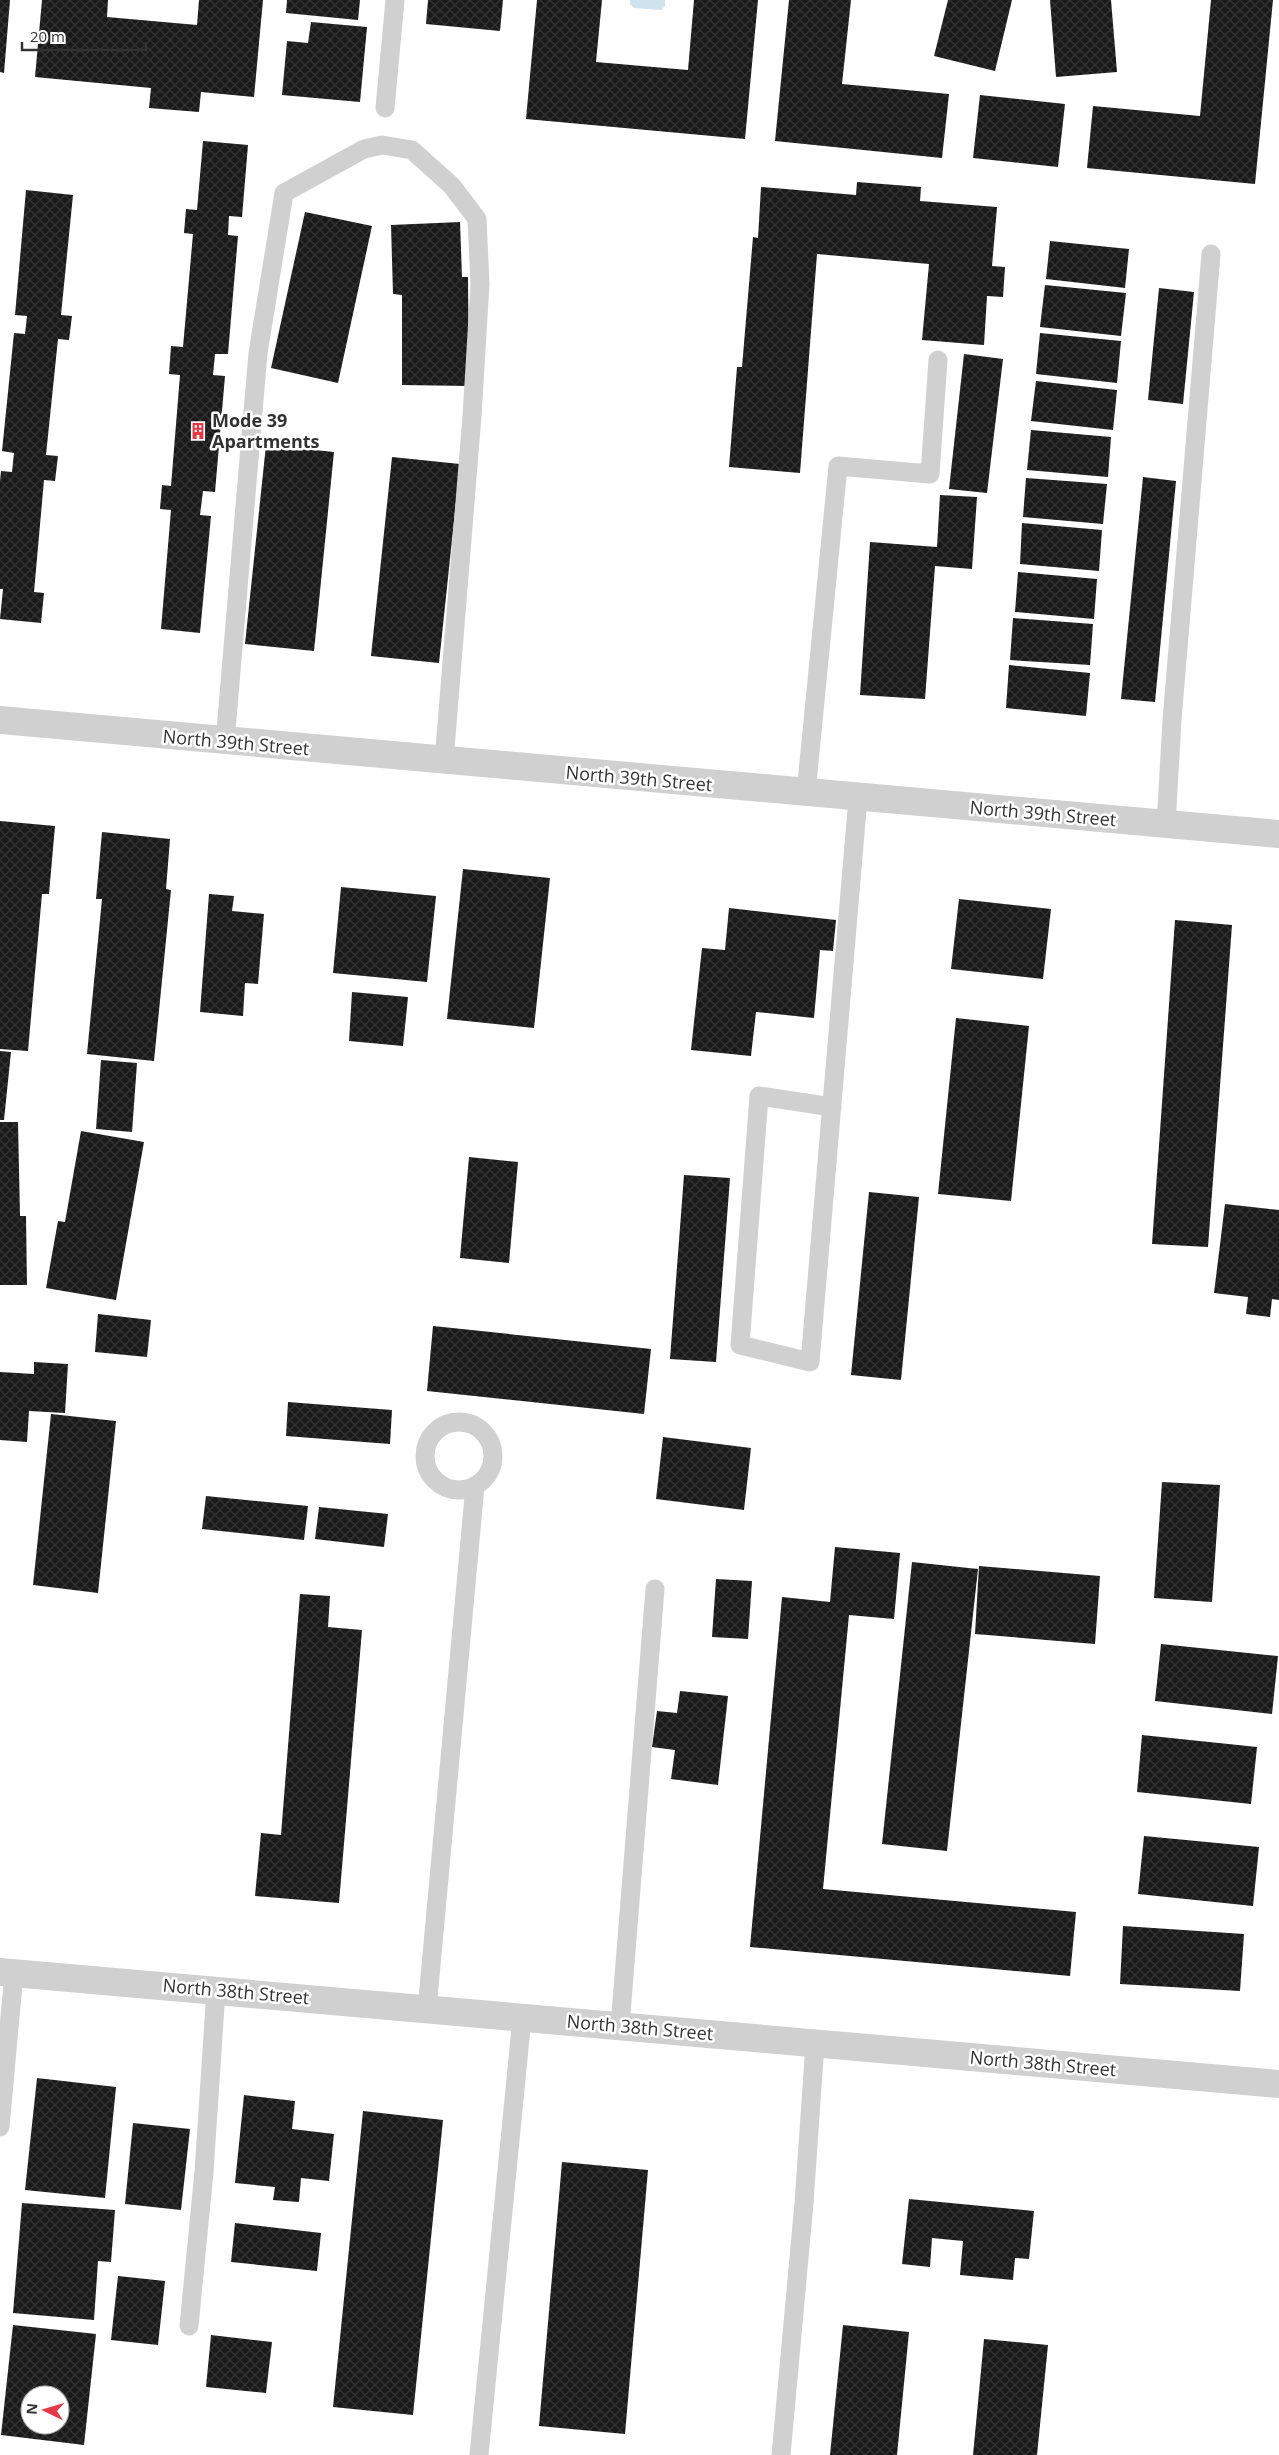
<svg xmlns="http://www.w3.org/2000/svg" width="1279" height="2455" font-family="'Open Sans',sans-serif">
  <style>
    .water { fill: #cfe2ee }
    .building { fill: url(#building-cross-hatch); fill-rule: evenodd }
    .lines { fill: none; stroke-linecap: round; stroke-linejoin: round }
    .lane { stroke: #d0d0d0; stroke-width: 19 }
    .street { stroke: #d0d0d0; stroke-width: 28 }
    .labels { text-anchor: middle; stroke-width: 5; stroke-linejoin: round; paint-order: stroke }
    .poi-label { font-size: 18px; font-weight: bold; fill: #333; stroke: #fff; text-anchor: start }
    .street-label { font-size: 18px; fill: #333; stroke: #fff }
  </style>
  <defs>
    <pattern id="building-cross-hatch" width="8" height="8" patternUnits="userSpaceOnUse" patternTransform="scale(1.25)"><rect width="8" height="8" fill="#1a1a1a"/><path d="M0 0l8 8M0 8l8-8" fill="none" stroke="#333"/></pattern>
  </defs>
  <rect width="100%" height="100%" fill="#fff"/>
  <path class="water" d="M630 0H665V6L661 10 634 8 630 4Z"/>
  <path class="building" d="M0 0H10L4 73 0 72Z
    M42 0H108L107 17 197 25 199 0H263L254 97 201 92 199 112 149 108 151 88 35 77Z
    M287 0H360L358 20 286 13Z
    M428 0H503L500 31 426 24Z
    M537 0H602L596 62 688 70 694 0H758L745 139 526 119Z
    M789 0H851L842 84 949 94 942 158 775 141Z
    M948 0H1012L995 71 934 56Z
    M1050 0H1111L1117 72 1056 77Z
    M1211 0H1273L1255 184 1087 168 1093 106 1200 116Z
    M311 22 367 27 360 102 282 95 287 41 308 43Z
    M980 95 1065 104 1058 167 973 158Z
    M203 141 248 145 242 217 229 216 228 235 238 236 228 354H215L213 375 225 376 215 492 203 491 200 515 211 516 200 633 161 629 171 510 160 509 162 485 171 486 180 375 169 374 171 346 183 347 193 234 184 233 186 209 197 210Z
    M857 182 921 187 920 201 997 207 992 266 1005 267 1003 297 987 296 984 345 922 340 929 264 817 254 800 473 729 467 737 367H742L753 237 758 238 761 187 856 195Z
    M26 190 73 195 61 315 72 316 69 340 58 339 46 455 58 456 55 481 44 480 34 592 44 593 41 623 0 619 3 589H0V481L1 471 12 472 14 453 2 451 14 333 25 334 27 316 15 315Z
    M305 212 372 226 338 383 271 368Z
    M460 222 462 277H468L469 386 402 385V295L393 294 391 225Z
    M1050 241 1129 249 1125 288 1046 279Z
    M1045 285 1126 293 1121 336 1040 327Z
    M1159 288 1194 292 1183 404 1148 400Z
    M1040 333 1121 341 1117 383 1036 374Z
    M964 354 1003 359 987 493 949 489Z
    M1036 381 1117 390 1113 430 1031 421Z
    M1031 430 1111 437 1108 477 1027 470Z
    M266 445 334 452 314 651 245 644Z
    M392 457 460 464 439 663 371 656Z
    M1143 477 1176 481 1155 702 1121 699Z
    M1026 478 1107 484 1103 524 1023 517Z
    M940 495 977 497 972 569 935 566 925 699 860 695 870 542 937 547Z
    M1022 523 1102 530 1099 571 1020 564Z
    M1018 572 1097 579 1094 619 1015 612Z
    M1013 618 1093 624 1090 665 1010 660Z
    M1009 665 1090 673 1086 716 1006 708Z
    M0 821 55 826 49 894H42L28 1051 0 1049Z
    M102 832 170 839 166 889 171 890 154 1061 87 1054 102 899H96Z
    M463 869 550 878 534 1028 447 1019Z
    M341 887 436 896 427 982 333 973Z
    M209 894 234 896 232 911 264 914 258 984 245 983 243 1016 200 1012Z
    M959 899 1051 909 1043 979 951 969Z
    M729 908 836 920 833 951 820 950 814 1018 756 1012 751 1056 691 1050 702 948 725 950Z
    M1175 920 1232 925 1208 1247 1152 1244Z
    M352 992 408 997 403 1046 349 1041Z
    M956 1018 1029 1026 1011 1201 938 1194Z
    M0 1051 11 1052 4 1120H0Z
    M101 1060 137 1063 132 1132 96 1129Z
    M0 1122H18L20 1216H26L27 1285H0Z
    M81 1131 144 1142 116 1300 46 1288 58 1221 65 1222Z
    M469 1157 518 1162 509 1263 460 1258Z
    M684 1175 730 1178 716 1362 670 1359Z
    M869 1192 919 1197 901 1380 851 1375Z
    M1225 1204 1279 1210V1300L1272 1299 1270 1317 1246 1314 1248 1297 1214 1293Z
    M98 1314 151 1320 147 1357 95 1352Z
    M433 1326 651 1349 644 1414 427 1391Z
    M34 1362 68 1364 65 1413 29 1411 27 1442 0 1440V1372L34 1374Z
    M288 1402 392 1410 390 1444 286 1436Z
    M51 1414 116 1421 98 1593 33 1585Z
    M663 1437 751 1448 744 1510 656 1499Z
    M1162 1482 1220 1485 1212 1602 1154 1598Z
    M206 1496 308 1506 304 1540 202 1529Z
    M319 1507 388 1514 384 1547 315 1539Z
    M835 1547 900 1553 894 1619 849 1615 823 1889 1076 1912 1070 1976 750 1947 782 1597 830 1602Z
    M912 1562 978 1569 947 1851 882 1844Z
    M979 1566 1100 1576 1095 1644 975 1634Z
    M716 1579 752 1581 748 1639 712 1637Z
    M300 1594 330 1596 328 1627 362 1630 339 1903 255 1896 261 1833 281 1835Z
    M1161 1644 1278 1656 1272 1714 1155 1701Z
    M680 1691 728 1696 718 1785 671 1779 675 1750 652 1747 657 1711 677 1713Z
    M1142 1735 1257 1747 1251 1804 1137 1792Z
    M1144 1836 1259 1847 1253 1906 1138 1894Z
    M1123 1926 1244 1934 1240 1991 1120 1984Z
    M37 2078 116 2087 105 2198 25 2190Z
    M244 2095 295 2101 292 2129 334 2134 329 2181 301 2178 299 2202 273 2200 275 2187 235 2183Z
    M363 2111 443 2120 413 2415 333 2407Z
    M133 2123 190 2129 181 2210 125 2204Z
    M562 2162 648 2170 625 2434 539 2426Z
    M909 2199 1034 2211 1029 2259 1015 2258 1013 2280 960 2275 963 2241 932 2238 930 2267 902 2264Z
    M22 2203 115 2210 111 2262 98 2261 94 2320 13 2313Z
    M235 2223 321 2233 317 2271 231 2262Z
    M118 2276 165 2281 158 2345 111 2340Z
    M13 2325 96 2334 84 2445 1 2435ZM30 2395H60V2425H30Z
    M843 2325 909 2332 897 2455H830Z
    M211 2335 272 2342 266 2393 206 2387Z
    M984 2339 1048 2345 1037 2455H973Z"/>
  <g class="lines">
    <path class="lane" d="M385 108 395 0
      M225 742 258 353 284 193 364 149 382 145 412 150 452 186 477 219 480 284 472 416 444 761
      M806 793 838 466 930 474 938 360
      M1166 825 1172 720 1211 254
      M832 1107 759 1096 740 1345 810 1362 858 798
      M425 1456a34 34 0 1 1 68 0a34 34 0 1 1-68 0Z
      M427 2009 475 1486
      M620 2026 655 1589
      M0 2127 14 1973
      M189 2326 204 2172 216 1990
      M479 2455 522 2018
      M781 2455 804 2203 815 2044"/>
    <path class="street" d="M0 720 1279 834
      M0 1972 1279 2084"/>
  </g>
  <defs>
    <g id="building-bare" transform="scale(1.35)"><path d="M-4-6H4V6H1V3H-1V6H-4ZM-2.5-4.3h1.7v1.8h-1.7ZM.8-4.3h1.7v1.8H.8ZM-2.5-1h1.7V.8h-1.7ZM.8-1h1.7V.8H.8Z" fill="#e63946" stroke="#fff" stroke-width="2.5" paint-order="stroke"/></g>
  </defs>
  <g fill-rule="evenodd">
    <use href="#building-bare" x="198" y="431"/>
  </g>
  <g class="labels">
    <g class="poi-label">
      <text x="212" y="427">Mode 39<tspan x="212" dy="21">Apartments</tspan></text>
    </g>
    <g class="street-label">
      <text transform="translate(236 743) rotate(5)" y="6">North 39th Street</text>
      <text transform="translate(639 779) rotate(5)" y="6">North 39th Street</text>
      <text transform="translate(1043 814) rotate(5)" y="6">North 39th Street</text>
      <text transform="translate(236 1992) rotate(5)" y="6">North 38th Street</text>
      <text transform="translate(640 2028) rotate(5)" y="6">North 38th Street</text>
      <text transform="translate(1043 2064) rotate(5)" y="6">North 38th Street</text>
    </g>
  </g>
  <g transform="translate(45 2410) rotate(275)"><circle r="24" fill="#ffffff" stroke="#adadad"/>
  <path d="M0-4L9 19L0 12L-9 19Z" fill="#e63946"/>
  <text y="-8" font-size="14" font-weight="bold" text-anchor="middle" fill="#333333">N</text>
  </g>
  <path d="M22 42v8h124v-8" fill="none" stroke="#333333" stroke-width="2.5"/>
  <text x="30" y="42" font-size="15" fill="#333333" stroke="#ffffff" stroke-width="4" paint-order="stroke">20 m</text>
</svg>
